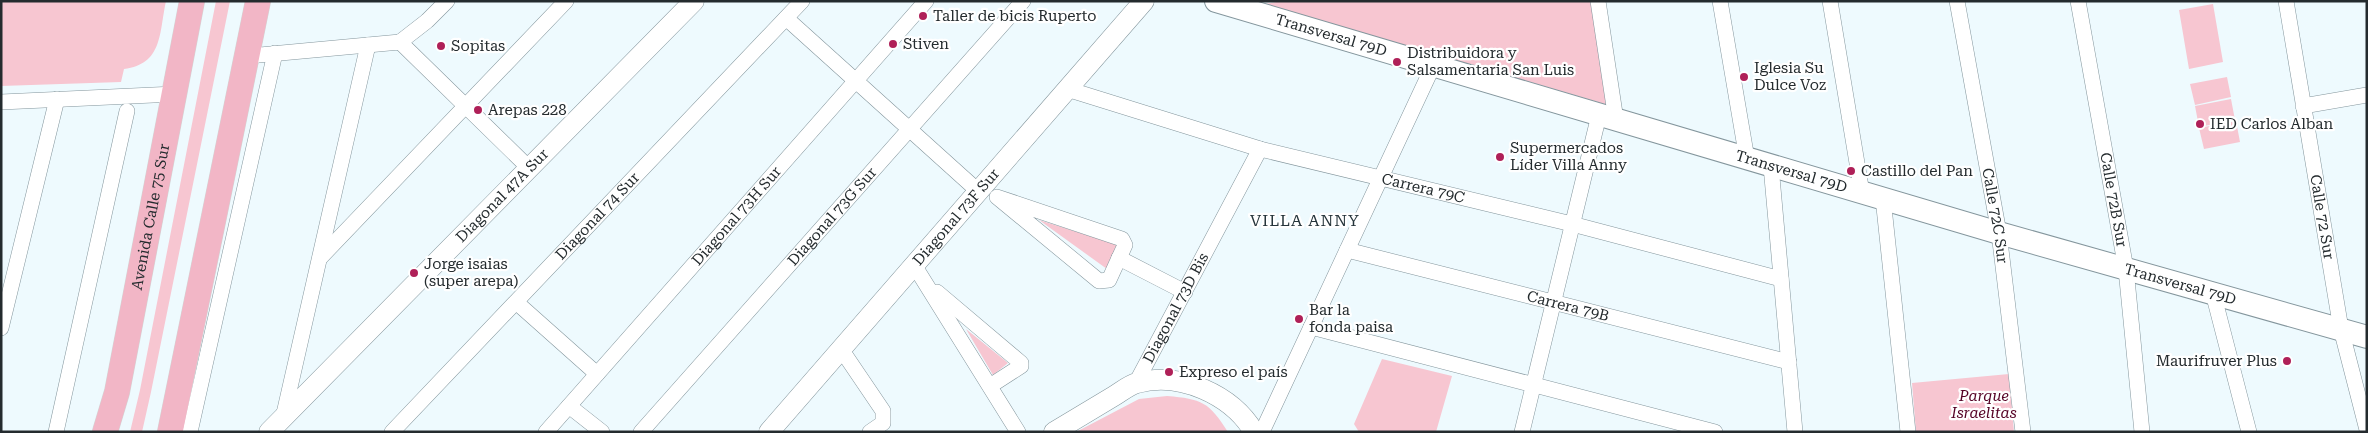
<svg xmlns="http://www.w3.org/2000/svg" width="2368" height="433" font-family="'Roboto Serif',serif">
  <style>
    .green { fill: #f7c6d1 }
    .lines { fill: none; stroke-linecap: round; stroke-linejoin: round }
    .minor-casing { stroke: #84969d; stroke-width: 16 }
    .tertiary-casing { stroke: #84969d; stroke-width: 21 }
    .secondary-casing { stroke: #84969d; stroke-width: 24 }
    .primary-casing { stroke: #d3d5d5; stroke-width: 26 }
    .minor { stroke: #fff; stroke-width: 15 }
    .tertiary { stroke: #fff; stroke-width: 20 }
    .secondary { stroke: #fff; stroke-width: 22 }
    .primary { stroke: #f2b6c6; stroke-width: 25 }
    .poi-dot { fill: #af2058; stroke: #fff; stroke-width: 2 }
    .labels { text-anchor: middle; stroke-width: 4.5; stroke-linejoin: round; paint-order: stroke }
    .poi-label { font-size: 15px; fill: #242b2e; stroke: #fff; text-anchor: start }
    .street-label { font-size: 15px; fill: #242b2e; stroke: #fff }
    .park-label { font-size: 15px; font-style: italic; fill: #550225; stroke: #fff }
    .neighbourhood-label { font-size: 16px; letter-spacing: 1px; fill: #25343a; stroke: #fff }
  </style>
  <rect width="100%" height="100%" fill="#eefafe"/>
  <path class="green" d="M1 1H166C159 33 163 64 124 69L121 82 1 86Z
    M216 1H230L151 392 142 432H130L140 390Z
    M1283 1H1592L1608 105 1264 4Z
    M2213 4 2223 62 2189 69 2179 10Z
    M2227 77 2231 97 2195 105 2190 84Z
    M2231 99 2235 120 2199 127 2195 106Z
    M2236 121 2240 142 2204 149 2199 128Z
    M1039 220 1119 245 1107 269Z
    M966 329 1008 363 993 375Z
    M1382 359 1452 376 1436 432H1359L1354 424Z
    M2009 374 2014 432H1916L1912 383Z
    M1167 396C1202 399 1209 402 1228 432H1076L1139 399Z"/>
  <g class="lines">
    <g class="minor-casing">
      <g id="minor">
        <path d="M1598 1 1616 120"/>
        <path d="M1720 1 1747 159"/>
        <path d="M1830 1 1862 193"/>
        <path id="s1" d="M1957 1 1999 233 2023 432"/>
        <path id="s2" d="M2078 1 2126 269 2142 432"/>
        <path id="s3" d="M2286 1 2341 329 2367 430"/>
        <path d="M786 18 978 191"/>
        <path d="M400 42 427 21 447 1"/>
        <path d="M248 56 400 42 529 168"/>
        <path id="s4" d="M1067 89 1260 149 1572 224 1781 279"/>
        <path d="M1 102 175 94"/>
        <path d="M2303 106 2367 95"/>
        <path d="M1771 166 1795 432"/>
        <path d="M997 197 1122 239 1125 245 1109 280 1099 281Z"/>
        <path d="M1883 198 1908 432"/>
        <path id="s5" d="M1347 250 1789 362"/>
        <path d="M320 258 566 1"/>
        <path d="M1119 258 1185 292"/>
        <path d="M914 265 1018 432"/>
        <path d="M937 292 1021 363V366L990 386"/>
        <path d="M2213 293 2249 432"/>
        <path d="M516 302 597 374"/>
        <path d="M1311 327 1715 432"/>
        <path d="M1 328 57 99"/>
        <path d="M841 349 883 411V423L870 432"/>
        <path id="s6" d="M1136 383 1260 149"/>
        <path d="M569 406 602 432"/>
        <path d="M283 418 368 45"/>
        <path d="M56 432 127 111"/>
        <path d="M190 432 275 53"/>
        <path id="s7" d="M392 432 802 1"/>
        <path id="s8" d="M546 432 926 1"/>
        <path id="s9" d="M641 432 1023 1"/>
        <path d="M1262 432 1433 66"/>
        <path d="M1522 432 1599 115"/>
      </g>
    </g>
    <g class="tertiary-casing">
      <g id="tertiary">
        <path id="s10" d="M269 432 694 1"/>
        <path id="s11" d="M769 432 1144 1"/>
        <path d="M1054 432C1074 420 1094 408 1114 396 1121 392 1129 385 1137 383 1180 371 1232 395 1254 432"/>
      </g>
    </g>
    <g class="secondary-casing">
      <g id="secondary">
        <path id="s12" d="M1216 1 1999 233 2367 337"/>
      </g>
    </g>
    <g class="primary-casing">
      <g id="primary">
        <path id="s13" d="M105 432 117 392 192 1"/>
        <path d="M170 432 258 1"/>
      </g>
    </g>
    <use href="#minor" class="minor"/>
    <use href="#tertiary" class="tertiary"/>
    <use href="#secondary" class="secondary"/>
    <use href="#primary" class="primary"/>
  </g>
  <g class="poi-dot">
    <circle cx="923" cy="16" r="5"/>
    <circle cx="893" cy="44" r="5"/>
    <circle cx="441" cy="46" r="5"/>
    <circle cx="1397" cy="62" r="5"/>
    <circle cx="1744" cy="77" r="5"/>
    <circle cx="478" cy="110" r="5"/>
    <circle cx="2200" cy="124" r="5"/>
    <circle cx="1500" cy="157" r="5"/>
    <circle cx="1851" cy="171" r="5"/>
    <circle cx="414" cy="273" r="5"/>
    <circle cx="1299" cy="319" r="5"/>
    <circle cx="2287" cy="361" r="5"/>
    <circle cx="1169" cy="372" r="5"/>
  </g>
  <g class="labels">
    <g class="poi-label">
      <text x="933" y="21">Taller de bicis Ruperto</text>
      <text x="903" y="49">Stiven</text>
      <text x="451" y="51">Sopitas</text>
      <text x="1407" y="58">Distribuidora y<tspan x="1407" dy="17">Salsamentaria San Luis</tspan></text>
      <text x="1754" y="73">Iglesia Su<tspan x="1754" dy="17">Dulce Voz</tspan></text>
      <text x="488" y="115">Arepas 228</text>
      <text x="2210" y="129">IED Carlos Alban</text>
      <text x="1510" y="153">Supermercados<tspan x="1510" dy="17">Líder Villa Anny</tspan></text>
      <text x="1861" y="176">Castillo del Pan</text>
      <text x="424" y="269">Jorge isaias<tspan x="424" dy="17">(super arepa)</tspan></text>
      <text x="1309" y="315">Bar la<tspan x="1309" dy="17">fonda paisa</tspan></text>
      <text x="2277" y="366" text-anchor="end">Maurifruver Plus</text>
      <text x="1179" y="377">Expreso el país</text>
    </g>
    <g class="street-label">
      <text dy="5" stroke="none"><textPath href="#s12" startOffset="120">Transversal 79D</textPath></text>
      <text dy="5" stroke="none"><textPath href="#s12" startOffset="600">Transversal 79D</textPath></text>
      <text dy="5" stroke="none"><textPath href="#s4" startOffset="370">Carrera 79C</textPath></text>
      <text dy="5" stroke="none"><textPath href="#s10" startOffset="332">Diagonal 47A Sur</textPath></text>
      <text dy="5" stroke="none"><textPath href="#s2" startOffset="202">Calle 72B Sur</textPath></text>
      <text dy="5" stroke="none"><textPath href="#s7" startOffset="298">Diagonal 74 Sur</textPath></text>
      <text dy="5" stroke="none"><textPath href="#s9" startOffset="288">Diagonal 73G Sur</textPath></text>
      <text dy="5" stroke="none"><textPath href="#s11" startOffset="285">Diagonal 73F Sur</textPath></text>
      <text dy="5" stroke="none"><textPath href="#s1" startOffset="218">Calle 72C Sur</textPath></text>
      <text dy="5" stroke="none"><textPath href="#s13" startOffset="220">Avenida Calle 75 Sur</textPath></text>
      <text dy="5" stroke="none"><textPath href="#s8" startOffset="288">Diagonal 73H Sur</textPath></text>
      <text dy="5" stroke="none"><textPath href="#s3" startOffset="219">Calle 72 Sur</textPath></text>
      <text dy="5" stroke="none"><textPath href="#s12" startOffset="1005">Transversal 79D</textPath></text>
      <text dy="5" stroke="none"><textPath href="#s5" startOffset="228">Carrera 79B</textPath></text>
      <text dy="5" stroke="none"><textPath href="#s6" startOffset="85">Diagonal 73D Bis</textPath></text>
    </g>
    <g class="park-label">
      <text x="1984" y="401">Parque<tspan x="1984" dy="17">Israelitas</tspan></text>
    </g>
    <g class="neighbourhood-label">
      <text x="1305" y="226">VILLA ANNY</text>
    </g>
  </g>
  <rect width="2368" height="433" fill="none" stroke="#242b2e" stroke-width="5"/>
</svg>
